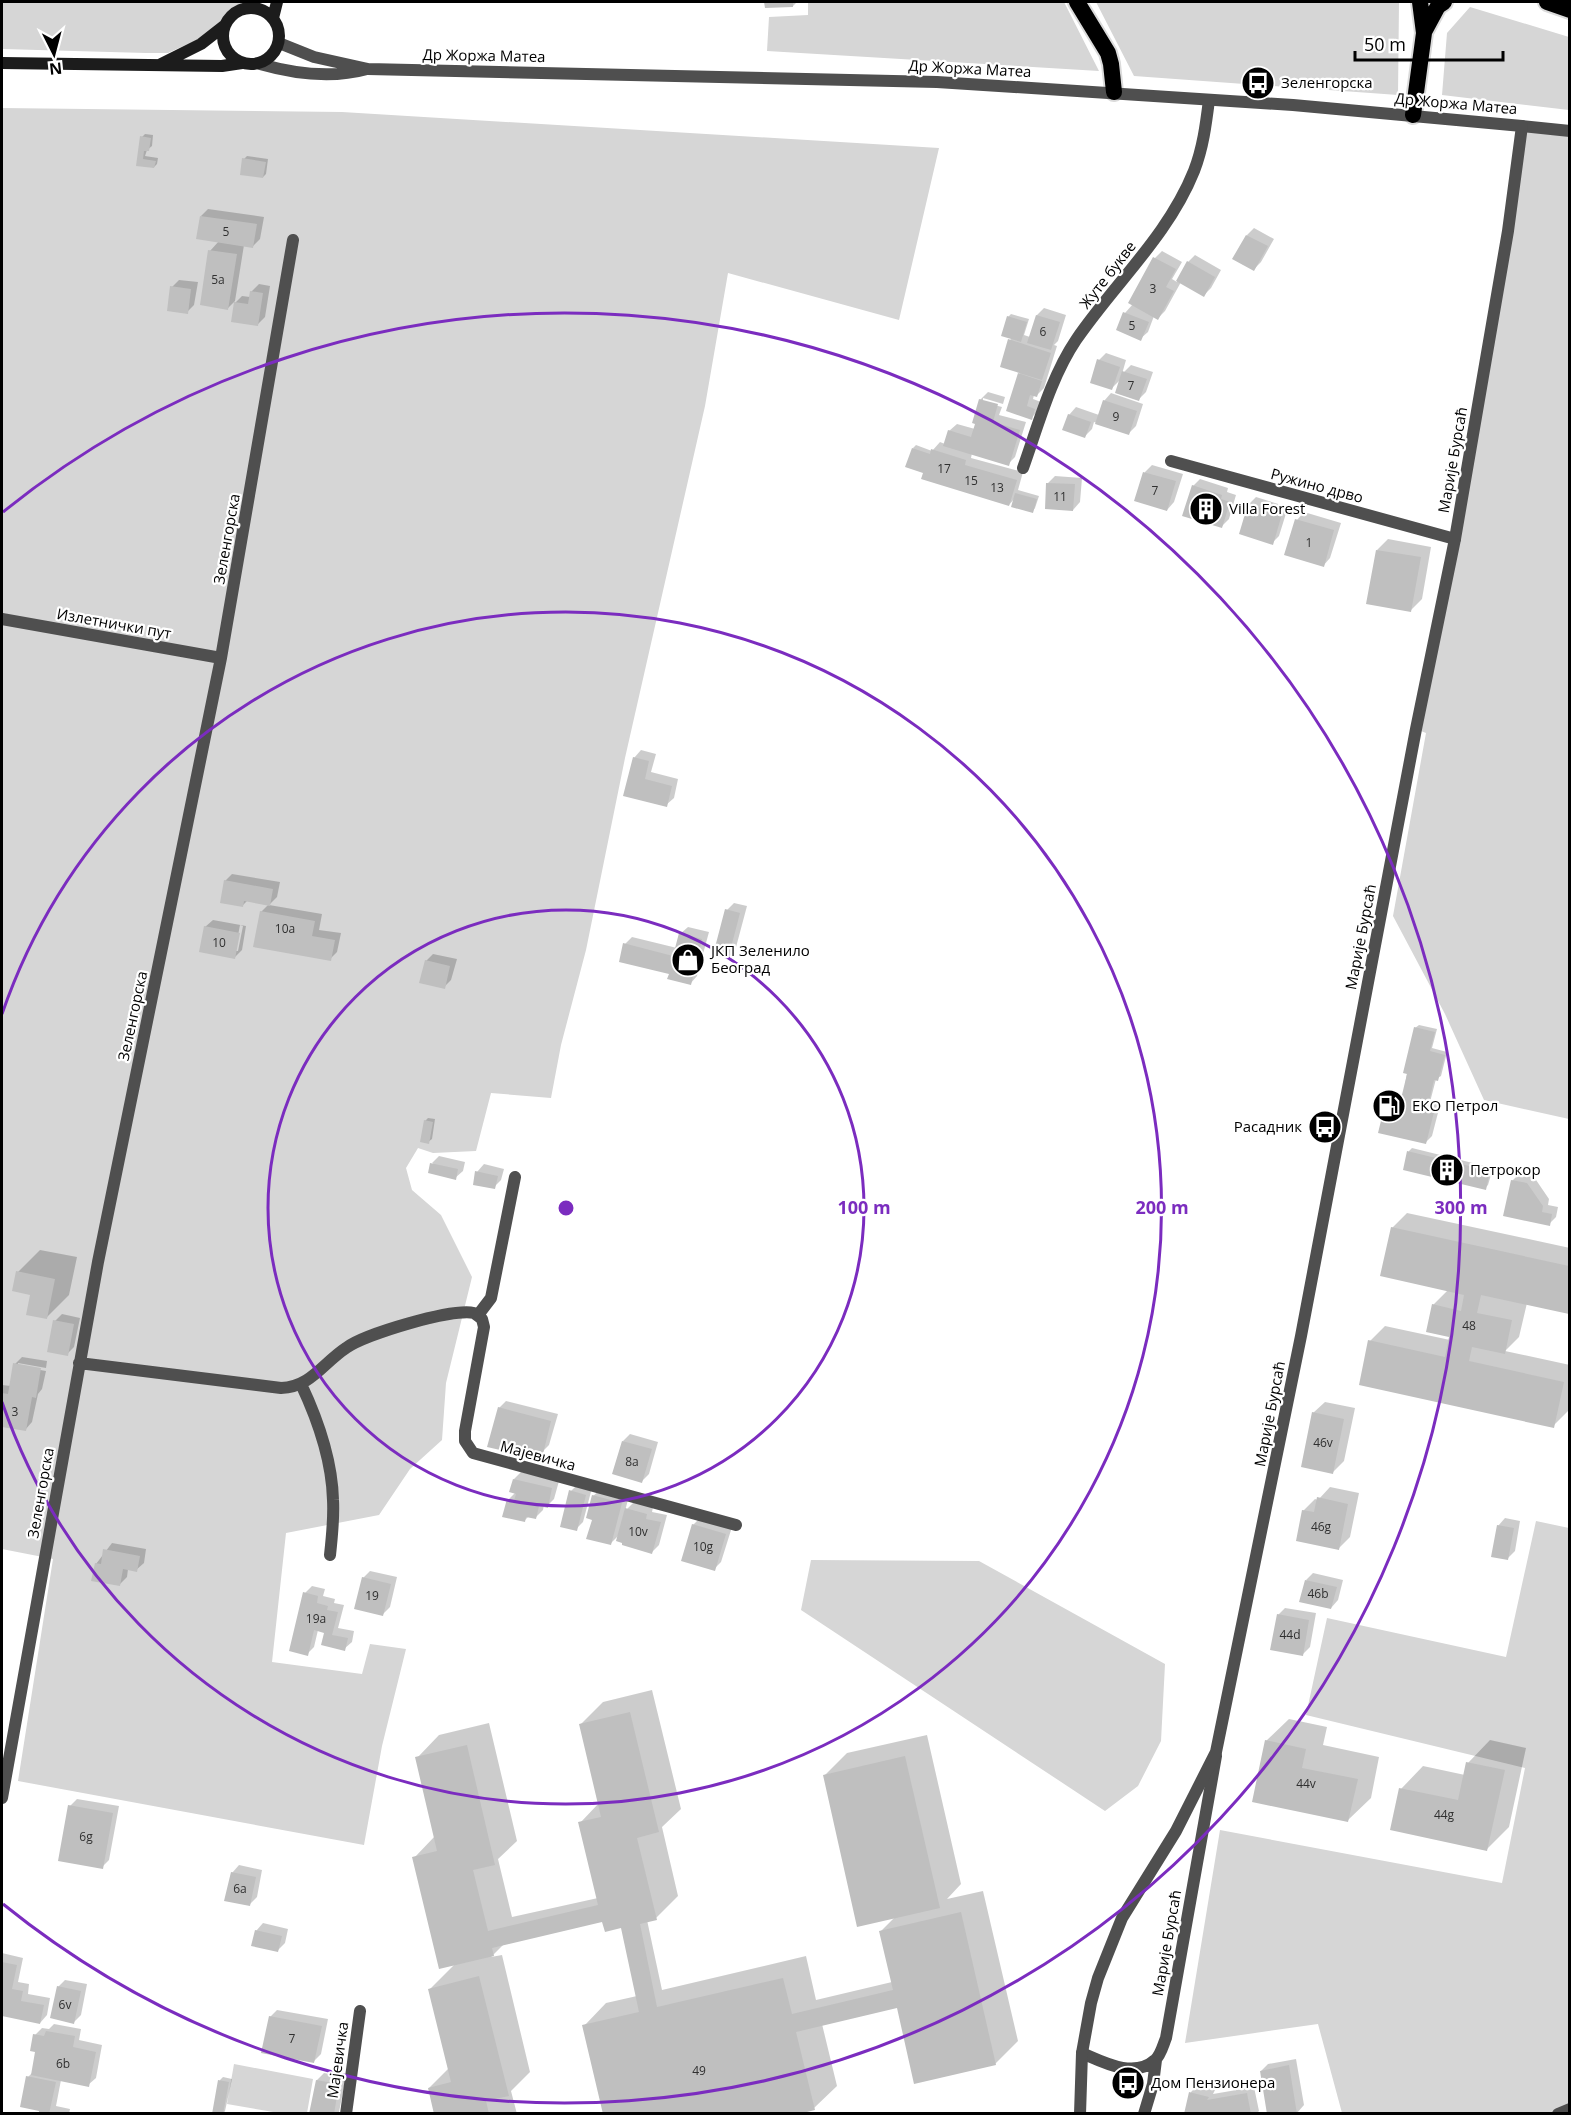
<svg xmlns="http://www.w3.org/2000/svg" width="1571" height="2115" font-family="'Open Sans',sans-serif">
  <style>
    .green { fill: #d6d6d6 }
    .shadow { fill: #0003; fill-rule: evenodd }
    .building { fill: #bfbfbf }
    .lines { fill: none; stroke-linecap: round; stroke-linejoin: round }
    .trunk-casing { stroke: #dbdbdb; stroke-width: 20 }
    .minor { stroke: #4f4f4f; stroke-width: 12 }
    .tertiary { stroke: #4f4f4f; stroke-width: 12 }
    .secondary { stroke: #1c1c1c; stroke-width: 12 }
    .trunk { stroke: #000; stroke-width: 16 }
    .ring { fill: none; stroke: #7b2cbf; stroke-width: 3 }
    .labels { text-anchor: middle; stroke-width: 4.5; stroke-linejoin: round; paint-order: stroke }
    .number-label { font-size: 12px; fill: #303030 }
    .street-label { font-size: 15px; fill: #000; stroke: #fff }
    .poi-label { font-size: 15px; fill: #000; stroke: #fff; text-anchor: start }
    .centre { fill: #7b2cbf; stroke: #fff; stroke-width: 3 }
    .ring-label { font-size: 18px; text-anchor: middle; font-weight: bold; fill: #7b2cbf; stroke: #fff; stroke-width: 4.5; stroke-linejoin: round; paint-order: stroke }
  </style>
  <rect width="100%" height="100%" fill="#fff"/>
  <path class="green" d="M2 2H244L229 11 220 24 197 40 168 53H146L2 49Z
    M808 2H1064L1099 71 767 51 769 17 808 15Z
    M1096 2H1399L1398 95 1134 76Z
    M1470 7 1569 37V110L1442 95 1447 33Z
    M2 108 342 112 939 148 899 320 728 273 705 406 625 758 586 950 561 1045 551 1098 491 1093 476 1151 433 1153 418 1148 406 1168 412 1190 441 1215 472 1277 446 1383 442 1440 410 1469 379 1515 286 1533 272 1662 362 1674 370 1644 406 1649 382 1746 364 1845 18 1781 53 1559 2 1549Z
    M1522 126 1569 131V1119L1484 1100 1445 1014 1393 916 1426 733 1416 729Z
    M1536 1521 1569 1528V2113H1342L1318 2024 1185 2043 1220 1830 1502 1883 1525 1768 1306 1715 1327 1618 1506 1657Z
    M811 1560 979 1561 1165 1664 1161 1741 1138 1786 1105 1811 801 1610Z
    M234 2064 313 2079 307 2113H279L227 2104Z"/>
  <path class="shadow" d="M766 2H797L793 6H766Z
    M145 134 153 135 152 146 147 150 145 156 158 158 157 164 154 167 138 164 142 137Z
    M247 156 268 159 266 174 263 177 244 159Z
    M208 209 264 217 260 239 253 246 244 245 235 301 228 308 210 251 219 241 201 216Z
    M1254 228 1274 239 1261 262 1254 269 1247 235Z
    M1162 251 1182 262 1172 279 1177 282 1188 262 1195 255 1221 270 1211 288 1204 295 1181 282 1165 311 1158 318 1154 316 1148 332 1140 339 1118 329 1125 313 1133 304 1155 258Z
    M179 280 198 282 194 305 187 312 172 287Z
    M259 284 270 286 265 317 258 324 235 303 242 296 250 297 251 292Z
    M1044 308 1066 315 1058 341 1054 345 1057 346 1044 388 1037 395H1034L1033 399 1041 402 1038 411 1031 418 1008 410 1020 372 1010 340 1012 338 1008 317 1011 314 1029 319 1024 335 1030 337 1037 315Z
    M1106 353 1126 360 1122 374 1131 365 1153 372 1146 392 1139 399 1121 379 1112 388 1099 360Z
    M988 392 1005 397 1003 404 983 398V402L1002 407 999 415 1026 422 1015 457 1008 464 972 453 971 458 1023 472 1018 490 1039 496 1035 508 1032 512 1014 499 1009 505 925 472 913 448 916 445 932 451 940 442 945 444 949 431 957 424 975 429 980 400Z
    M1111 393 1143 404 1136 426 1129 433 1094 422 1092 429 1085 436 1069 415 1076 407 1099 415 1104 401Z
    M1152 465 1183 474 1174 502 1167 510 1136 500 1145 472Z
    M1055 476 1082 478 1080 502 1073 510 1048 483Z
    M1200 479 1228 488 1227 492 1236 495 1229 519 1221 527 1193 486Z
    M1256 497 1288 507 1279 536 1272 543 1249 504Z
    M1304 512 1341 523 1330 558 1323 566 1297 520Z
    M1388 539 1431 547 1422 599 1411 610 1377 550Z
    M641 750 656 754 651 772 678 779 674 798 666 805 625 795 634 758Z
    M232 874 280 882 277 897 269 905 322 914 319 930 341 933 337 952 330 959 261 912 269 904 248 900 242 906 225 881Z
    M734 903 747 906 735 951 728 958 727 910Z
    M213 920 246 926 242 950 234 958 205 927ZM240 925 243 926 238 951H235Z
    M688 927 709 932 697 976 690 984 625 944 632 937 677 948 680 934Z
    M433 954 457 959 451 980 444 987 426 961Z
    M1419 1025 1437 1029 1432 1048 1447 1052 1441 1076 1436 1079 1430 1102 1440 1105 1432 1136 1425 1143 1388 1101 1395 1094 1403 1096 1415 1028Z
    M428 1118 435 1119 432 1139 428 1142 425 1121Z
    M1412 1148 1493 1168 1488 1185 1485 1188 1405 1169 1409 1151Z
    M439 1156 465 1162 463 1171 455 1178 432 1163Z
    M484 1164 504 1169 501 1180 494 1187 477 1172Z
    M1519 1174 1534 1177 1549 1199 1548 1205 1558 1207 1556 1217 1549 1224 1512 1181Z
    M1407 1213 1570 1248V1313L1527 1303 1519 1337 1505 1351 1570 1365 1568 1411 1553 1426 1370 1341 1385 1326 1450 1340 1451 1336 1433 1305 1448 1290 1392 1228Z
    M40 1250 77 1257 69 1295 46 1318 18 1272Z
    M62 1314 80 1318 74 1347 67 1354 55 1321Z
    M22 1357 47 1361 46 1368 18 1363V1366L46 1371 42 1389 38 1394 32 1422 25 1430 2 1425V1385L11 1386 15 1364Z
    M506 1401 558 1414 549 1445 542 1452 514 1445 508 1451 499 1408Z
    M1325 1402 1355 1408 1344 1461 1333 1472 1313 1413Z
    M630 1434 658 1442 649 1474 642 1481 623 1441Z
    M521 1472 559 1481 554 1499 547 1506 544 1505 543 1510 535 1518 529 1516 524 1521 508 1500 516 1492 514 1479Z
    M578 1484 592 1488 583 1522 576 1529 571 1491Z
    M1330 1487 1359 1493 1350 1537 1339 1548 1303 1511 1315 1499 1318 1500Z
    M601 1489 629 1496 625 1511 634 1502 653 1507 652 1512 667 1515 659 1545 652 1552 620 1534 610 1544 594 1519 593 1496Z
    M701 1517 732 1527 721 1562 714 1569 693 1525Z
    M1505 1518 1520 1521 1515 1551 1507 1559 1498 1526Z
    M112 1543 146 1549 144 1563 136 1570 128 1569 127 1577 120 1584 96 1564Z
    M370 1571 397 1577 390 1607 383 1614 363 1578Z
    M1313 1573 1343 1580 1338 1600 1331 1608 1306 1580Z
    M312 1586 325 1589 323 1596 335 1599 334 1603 344 1605 338 1628 354 1631 352 1642 344 1649 326 1632 318 1630 314 1647 307 1654 305 1593Z
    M1285 1608 1316 1613 1310 1647 1303 1654 1278 1615Z
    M652 1690 681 1809 662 1827 678 1896 656 1918 647 1920 662 1990 806 1956 816 2000 892 1982 881 1931 895 1917 824 1776 847 1753 927 1735 961 1884 947 1899 983 1891 1018 2041 995 2064 898 2005 822 2024 837 2086 814 2108 584 2026 606 2003 637 1996 622 1926 603 1919 505 1943 491 1957 502 1955 530 2072 511 2091 517 2114H435L429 2088 449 2068 430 1989 455 1964 414 1858 435 1836 417 1758 439 1735 489 1723 517 1841 498 1859 512 1917 598 1898 580 1823 599 1803 580 1725 603 1702Z
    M1289 1719 1327 1727 1323 1745 1379 1757 1371 1798 1348 1820 1266 1741Z
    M1490 1740 1526 1748 1509 1827 1487 1849 1401 1789 1423 1766 1465 1775 1468 1763Z
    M77 1799 119 1806 109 1860 102 1867 70 1806Z
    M239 1865 262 1870 257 1897 249 1905 232 1873Z
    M263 1923 288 1929 285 1943 278 1950 256 1931Z
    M2 1953 23 1958 18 1982 29 1984 28 1994 50 1998 47 2015 40 2023 2 2015Z
    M65 1980 87 1984 81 2015 74 2022 58 1987Z
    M277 2010 328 2019 321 2054 314 2061 270 2017Z
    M54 2024 81 2029 79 2040 102 2045 96 2078 88 2085 61 2080 56 2106 70 2109 69 2114H40L28 2077 33 2072 37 2051 35 2035 42 2028 49 2029Z
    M1296 2059 1304 2105 1297 2113 1261 2071 1268 2064Z
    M324 2073 346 2077 339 2112 337 2114H311L317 2080Z
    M223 2077 232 2079 225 2111 223 2114 220 2080Z
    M1198 2085 1215 2090 1213 2094 1254 2087 1259 2111 1256 2114H1186L1191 2092Z"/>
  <path class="building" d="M764 2H793V7L765 8Z
    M140 136 151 138 149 151H144L143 159 156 161 154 168 136 166Z
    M242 158 266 162 263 178 240 175Z
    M200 216 257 224 253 248 196 239Z
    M1246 235 1268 246 1254 271 1232 259Z
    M208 250 237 254 228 310 200 305Z
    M1153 257 1176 269 1166 287 1174 291 1158 320 1128 303Z
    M1187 261 1215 277 1204 297 1176 281Z
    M170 286 191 289 188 314 167 311Z
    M250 291 263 293 258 326 231 322 234 302 248 304Z
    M1123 312 1149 322 1141 341 1116 330Z
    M1036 315 1060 322 1051 350 1027 343Z
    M1007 316 1027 322 1021 342 1001 336Z
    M1008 339 1051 353 1042 380 1000 367Z
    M1097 359 1120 367 1112 390 1090 383Z
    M1122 371 1147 379 1139 401 1115 393Z
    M1018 373 1042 381 1037 397 1030 395 1027 406 1035 409 1032 420 1006 411Z
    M979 399 998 404 993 422 1020 430 1009 466 943 446 948 430 971 437 975 424 972 423Z
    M1103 400 1137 411 1129 435 1095 424Z
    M1068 414 1091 422 1085 438 1062 430Z
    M912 448 930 454 931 449 966 460 965 465 1017 480 1009 506 921 479 923 473 905 467Z
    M1143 472 1176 481 1167 511 1134 501Z
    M1046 483 1075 484 1073 511 1045 509Z
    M1192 485 1222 495 1221 499 1230 502 1222 528 1182 516Z
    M1015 493 1037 499 1033 513 1011 507Z
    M1248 504 1282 514 1273 545 1239 534Z
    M1295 519 1334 530 1324 567 1284 555Z
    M1376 550 1421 557 1411 612 1366 604Z
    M633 757 649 761 645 779 672 786 667 807 623 796Z
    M224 880 273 889 270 906 244 901 243 907 220 903Z
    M725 909 740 913 728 959 713 955Z
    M260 911 315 921 312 936 335 940 331 961 253 947Z
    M204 926 240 933 235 959 199 952Z
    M679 933 702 939 691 985 667 979 669 974 619 962 623 943 673 956Z
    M425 960 450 966 445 989 419 983Z
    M1414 1027 1435 1032 1430 1051 1445 1055 1438 1081 1434 1080 1427 1110 1434 1112 1426 1144 1378 1133 1386 1100 1400 1103 1407 1074 1403 1073Z
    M424 1120 433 1122 429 1144 420 1142Z
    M1407 1151 1490 1171 1486 1190 1403 1170Z
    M430 1163 458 1169 456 1180 428 1173Z
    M475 1171 498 1176 495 1189 473 1185Z
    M1511 1180 1527 1183 1543 1206 1542 1212 1552 1214 1550 1226 1503 1216Z
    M1391 1227 1569 1266V1314L1481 1295 1477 1313 1512 1320 1505 1354 1472 1347 1469 1361 1564 1382 1554 1428 1359 1385 1368 1340 1445 1357 1449 1337 1426 1332 1432 1304 1461 1311 1464 1295 1380 1276Z
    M16 1271 55 1279 47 1319 26 1315 30 1295 12 1291Z
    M53 1320 74 1324 68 1356 47 1352Z
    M13 1363 41 1368 36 1398 32 1397 26 1431 2 1427V1393L8 1394Z
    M498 1407 551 1421 543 1454 510 1445 509 1452 487 1447Z
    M1312 1412 1344 1419 1333 1474 1301 1467Z
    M622 1441 652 1449 642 1483 612 1474Z
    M513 1479 552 1488 548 1508 539 1506 536 1519 526 1517 525 1522 502 1517 507 1499 514 1501 516 1494 509 1492Z
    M569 1490 586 1495 577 1531 560 1527Z
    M592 1495 622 1503 611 1545 586 1539 592 1520 586 1518Z
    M1317 1497 1348 1504 1339 1550 1296 1541 1302 1510 1314 1512Z
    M625 1508 647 1514 646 1519 661 1522 652 1554 622 1545V1543L616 1541Z
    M692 1524 726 1534 715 1571 681 1561Z
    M1497 1525 1514 1528 1508 1560 1491 1557Z
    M103 1549 140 1556 137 1572 123 1569 120 1586 91 1581 95 1563 101 1564Z
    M362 1577 391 1584 383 1616 354 1609Z
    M1305 1580 1337 1587 1331 1609 1299 1602Z
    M303 1592 318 1596 317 1603 328 1606 327 1610 338 1612 332 1635 348 1638 345 1651 321 1645 324 1633 314 1630 308 1656 289 1651Z
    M1277 1614 1309 1620 1303 1656 1270 1650Z
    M630 1712 659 1832 637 1838 657 1920 640 1924 657 2007 783 1978 792 2014 893 1990 879 1931 961 1912 996 2065 914 2084 897 2008 796 2032 815 2110 799 2114H603L582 2025 639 2012 621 1928 605 1932 602 1922 492 1948 494 1956 439 1969 412 1857 437 1851 415 1757 467 1745 495 1865 473 1870 488 1931 598 1905 578 1822 601 1817 579 1724Z
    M1265 1740 1306 1749 1302 1768 1358 1779 1348 1822 1252 1802Z
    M905 1756 940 1908 857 1927 823 1775Z
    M1466 1762 1505 1770 1487 1851 1390 1830 1399 1788 1458 1800Z
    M68 1805 113 1813 103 1869 58 1861Z
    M231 1872 256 1877 250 1906 224 1901Z
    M255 1930 282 1936 278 1952 251 1946Z
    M2 1962 17 1965 12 1989 23 1991 21 2001 44 2005 40 2024 2 2016Z
    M479 1976 509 2096 486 2101 489 2114H434L428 2088 451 2082 428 1989Z
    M57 1986 81 1991 74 2024 50 2018Z
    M269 2016 322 2026 314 2063 261 2053Z
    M46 2031 75 2036 73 2047 96 2052 89 2087 31 2075 35 2052 30 2051 33 2034 44 2036Z
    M1289 2065 1297 2114H1267L1260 2071Z
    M26 2076 56 2082 49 2114H39V2111L20 2107Z
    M218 2080 229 2082 223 2114H212Z
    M316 2080 339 2084 334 2114H309Z
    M1189 2092 1209 2097 1207 2100 1247 2093 1251 2114H1184Z"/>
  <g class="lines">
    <g class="trunk-casing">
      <path id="trunk" d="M1077 2 1108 53 1111 64 1114 92
        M1547 2 1570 10
        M1424 32 1438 6 1444 2
        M1413 115 1424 33 1420 2"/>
    </g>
    <path class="minor" d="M1522 126 1570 131
      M1171 461 1455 539
      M1023 468C1038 426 1051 377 1076 340 1114 284 1168 236 1194 171 1203 148 1206 124 1209 100
      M2 619 221 658
      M478 1315 491 1298 515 1177
      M79 1363 281 1388C311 1387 323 1363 346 1348 365 1334 452 1308 474 1313L482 1319 484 1327 465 1431V1441L473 1453 736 1525
      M301 1384C318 1420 332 1460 333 1500 334 1518 332 1537 330 1555
      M2 1798 98 1262 221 658 293 240
      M1082 2053C1103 2062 1134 2079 1155 2060 1161 2055 1163 2045 1166 2038L1216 1756
      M346 2114 360 2011
      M1144 2114 1153 2084 1156 2060
      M1558 2114 1570 2109"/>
    <path class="tertiary" d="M279 43 314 57 368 69 937 82 1293 105 1522 126 1508 231 1455 539 1416 729 1301 1336 1216 1752 1176 1831 1122 1918 1098 1978 1091 2003 1082 2053 1080 2114
      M260 64C295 74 331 79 367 69"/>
    <path class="secondary" d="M223 36a28 28 0 1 1 56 0a28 28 0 1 1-56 0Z
      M273 18 277 2
      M2 63 222 66 242 63
      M161 64 201 44 224 26"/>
    <use href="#trunk" class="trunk"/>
  </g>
  <g class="ring">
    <circle cx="566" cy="1208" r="298"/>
    <path d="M2 1014A596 596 0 1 1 2 1402"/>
    <path d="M3 512A895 895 0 1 1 3 1904"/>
  </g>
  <defs>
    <g id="bus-disc" transform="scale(1.725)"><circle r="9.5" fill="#000" stroke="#fff"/><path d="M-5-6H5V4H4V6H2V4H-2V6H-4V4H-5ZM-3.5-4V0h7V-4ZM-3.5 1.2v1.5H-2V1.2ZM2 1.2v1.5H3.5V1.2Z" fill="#fff"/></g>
    <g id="building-disc" transform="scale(1.725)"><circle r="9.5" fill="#000" stroke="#fff"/><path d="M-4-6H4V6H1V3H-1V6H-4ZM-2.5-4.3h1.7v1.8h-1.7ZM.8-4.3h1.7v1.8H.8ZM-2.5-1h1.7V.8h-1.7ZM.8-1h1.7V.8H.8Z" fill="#fff"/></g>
    <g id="shop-disc" transform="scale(1.725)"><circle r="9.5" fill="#000" stroke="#fff"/><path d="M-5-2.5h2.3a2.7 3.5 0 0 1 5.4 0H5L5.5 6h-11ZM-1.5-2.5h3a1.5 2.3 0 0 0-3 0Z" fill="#fff"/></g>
    <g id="fuel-disc" transform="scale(1.725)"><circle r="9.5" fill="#000" stroke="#fff"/><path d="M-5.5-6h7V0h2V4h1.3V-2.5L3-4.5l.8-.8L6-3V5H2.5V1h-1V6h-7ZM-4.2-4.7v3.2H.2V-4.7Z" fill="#fff"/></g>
  </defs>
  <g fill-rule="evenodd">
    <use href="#bus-disc" x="1258" y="83"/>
    <use href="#building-disc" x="1206" y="509"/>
    <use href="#shop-disc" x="688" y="960"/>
    <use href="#fuel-disc" x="1389" y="1106"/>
    <use href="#bus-disc" x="1325" y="1127"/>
    <use href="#building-disc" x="1447" y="1170"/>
    <use href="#bus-disc" x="1128" y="2083"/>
  </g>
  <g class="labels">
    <g class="number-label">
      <text x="226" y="236">5</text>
      <text x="218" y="284">5a</text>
      <text x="1153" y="293">3</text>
      <text x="1132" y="330">5</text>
      <text x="1043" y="336">6</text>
      <text x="1131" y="390">7</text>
      <text x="1116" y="421">9</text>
      <text x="944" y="473">17</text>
      <text x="971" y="485">15</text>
      <text x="997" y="492">13</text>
      <text x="1155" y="495">7</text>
      <text x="1060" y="501">11</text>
      <text x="1309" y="547">1</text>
      <text x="285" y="933">10a</text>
      <text x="219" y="947">10</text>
      <text x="1469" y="1330">48</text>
      <text x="15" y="1416">3</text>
      <text x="1323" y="1447">46v</text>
      <text x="632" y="1466">8a</text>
      <text x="1321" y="1531">46g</text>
      <text x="638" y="1536">10v</text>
      <text x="703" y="1551">10g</text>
      <text x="1318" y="1598">46b</text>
      <text x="372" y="1600">19</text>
      <text x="316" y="1623">19a</text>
      <text x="1290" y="1639">44d</text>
      <text x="1306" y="1788">44v</text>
      <text x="1444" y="1819">44g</text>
      <text x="86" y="1841">6g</text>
      <text x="240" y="1893">6a</text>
      <text x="65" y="2009">6v</text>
      <text x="292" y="2043">7</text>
      <text x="63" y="2068">6b</text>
      <text x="699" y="2075">49</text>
    </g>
    <g class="street-label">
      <text transform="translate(484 56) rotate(1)" y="5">Др Жоржа Матеа</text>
      <text transform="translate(970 69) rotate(3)" y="5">Др Жоржа Матеа</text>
      <text transform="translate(1456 104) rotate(5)" y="5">Др Жоржа Матеа</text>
      <text transform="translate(1108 275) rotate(-52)" y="5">Жуте букве</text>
      <text transform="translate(1453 460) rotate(-80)" y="5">Марије Бурсаћ</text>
      <text transform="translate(1317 486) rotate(15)" y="5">Ружино дрво</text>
      <text transform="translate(227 539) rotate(-80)" y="5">Зеленгорска</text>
      <text transform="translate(114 624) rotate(10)" y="5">Излетнички пут</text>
      <text transform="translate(1361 937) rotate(-79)" y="5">Марије Бурсаћ</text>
      <text transform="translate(133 1016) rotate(-78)" y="5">Зеленгорска</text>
      <text transform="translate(1270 1414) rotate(-79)" y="5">Марије Бурсаћ</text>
      <text transform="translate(538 1456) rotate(15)" y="5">Мајевичка</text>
      <text transform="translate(41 1493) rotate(-80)" y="5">Зеленгорска</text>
      <text transform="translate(1167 1943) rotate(-80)" y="5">Марије Бурсаћ</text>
      <text transform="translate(338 2060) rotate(-82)" y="5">Мајевичка</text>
    </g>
    <g class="poi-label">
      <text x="1281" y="88">Зеленгорска</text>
      <text x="1229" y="514">Villa Forest</text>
      <text x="711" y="956">ЈКП Зеленило<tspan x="711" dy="17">Београд</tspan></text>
      <text x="1412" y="1111">ЕКО Петрол</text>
      <text x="1302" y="1132" text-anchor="end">Расадник</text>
      <text x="1470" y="1175">Петрокор</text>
      <text x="1151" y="2088">Дом Пензионера</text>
    </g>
  </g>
  <circle cx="566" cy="1208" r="9" class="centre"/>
  <g class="ring-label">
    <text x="864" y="1214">100 m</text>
    <text x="1162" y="1214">200 m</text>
    <text x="1461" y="1214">300 m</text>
  </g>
  <rect width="1571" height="2115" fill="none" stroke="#000000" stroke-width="6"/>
  <g transform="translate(54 54) rotate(174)" stroke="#ffffff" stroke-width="4.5" paint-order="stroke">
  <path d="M0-4.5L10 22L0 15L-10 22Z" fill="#000000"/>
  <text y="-9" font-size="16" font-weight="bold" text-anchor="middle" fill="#000000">N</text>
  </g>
  <path d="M1355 51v9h148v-9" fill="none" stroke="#000000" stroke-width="3"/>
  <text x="1364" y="51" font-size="18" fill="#000000" stroke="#ffffff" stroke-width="4.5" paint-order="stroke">50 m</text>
</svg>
